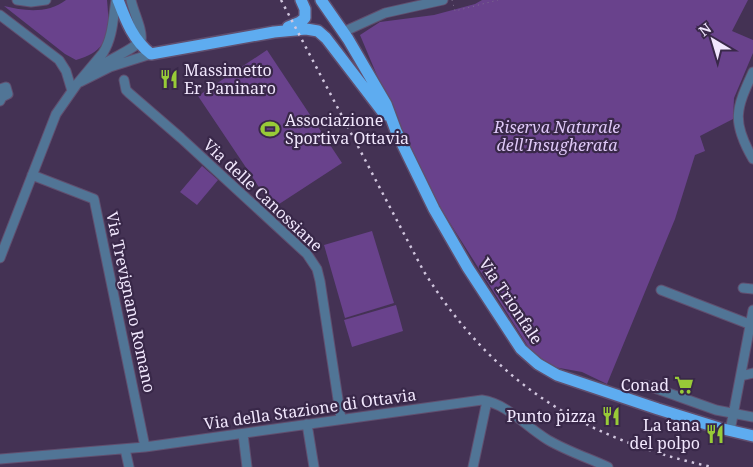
<svg xmlns="http://www.w3.org/2000/svg" width="753" height="467" font-family="'Noto Serif',serif">
  <style>
    .green { fill: #69428c }
    .lines { fill: none; stroke-linecap: round; stroke-linejoin: round }
    .minor-casing { stroke: #604f6f; stroke-width: 11 }
    .major-casing { stroke: #604f6f; stroke-width: 14 }
    .path { stroke: #7d6e8c; stroke-width: 1; stroke-dasharray: 1 4; stroke-linecap: butt }
    .minor { stroke: #517596; stroke-width: 9 }
    .major { stroke: #5eacf0; stroke-width: 11 }
    .rail { stroke: #d1c6de; stroke-width: 2.5; stroke-dasharray: 2.5 5; stroke-linecap: butt }
    .labels { text-anchor: middle; stroke-width: 4.5; stroke-linejoin: round; paint-order: stroke }
    .poi-label { font-size: 16px; fill: #f1e7fd; stroke: #392849; text-anchor: end }
    .park-label { font-size: 16px; font-style: italic; fill: #dfc8f8; stroke: #392849 }
    .street-label { font-size: 16px; fill: #f1e7fd; stroke: #392849 }
  </style>
  <rect width="100%" height="100%" fill="#443254"/>
  <path class="green" d="M66 0H107C110 31 110 51 76 60L65 54 4 6C24 11 48 14 66 0Z
    M482 0H748L732 31 753 40V53L734 98 733 119 700 136 705 151 695 155 675 219 607 384 582 372 554 367 531 351 436 201 384 92 360 35 380 22 434 15 475 4Z
    M267 50 342 163 273 208 198 96Z
    M202 166 218 180 197 205 180 192Z
    M372 231 394 303 345 318 324 245Z
    M396 305 403 331 352 347 344 320Z"/>
  <g class="lines">
    <g class="minor-casing">
      <path id="minor" d="M17 0 31 2 46 0
        M0 15 59 60 66 71 72 91
        M343 32 385 13 443 0
        M93 71C105 60 133 51 141 40 143 30 133 11 131 0
        M753 72C736 109 731 121 753 159
        M124 80 126 90 129 93 181 138 307 254 317 269 320 281 341 419
        M80 82 110 67 151 54
        M0 89 6 87 8 94 2 97 0 101
        M32 175 94 199 145 447
        M0 258 56 114 77 84 103 53C113 37 113 18 116 0
        M743 288 753 289
        M661 290 749 324
        M741 376 753 373
        M646 385 716 410 753 417
        M307 424 314 467
        M730 431 753 310
        M243 434 247 467
        M125 449 129 467
        M0 459 145 447 482 400C508 404 526 427 548 440 567 451 588 458 608 467
        M473 467 487 401"/>
    </g>
    <g class="major-casing">
      <path id="major" d="M118 0C126 21 133 40 151 54L274 32 306 29 318 31 326 38 385 115
        M321 0 348 39 386 104 396 131 434 209 468 268 521 349 538 364 557 375 658 409 719 428 753 436
        M288 27 300 22 305 18V9L301 0"/>
    </g>
    <path class="path" d="M452 0 455 11 498 0"/>
    <use href="#minor" class="minor"/>
    <use href="#major" class="major"/>
    <path class="rail" d="M281 0 423 270C493 383 583 439 712 467"/>
  </g>
  <defs>
    <g id="restaurant-bare" transform="scale(1.5)"><path d="M-5-6h1v4h1v-4h1v4h1v-4h1v5L-1.5 .5V6h-2V.5L-5-1ZM5-6V6H3V1.5H1.5Q1.5-4 5-6Z" fill="#98cb37" stroke="#392849" stroke-width="2.5" paint-order="stroke"/></g>
    <g id="stadium-bare" transform="scale(1.5)"><path d="M0-5a6.5 5 0 1 0 0 10a6.5 5 0 1 0 0-10ZM-3.5-1.8h7v3.6h-7Z" fill="#98cb37" stroke="#392849" stroke-width="2.5" paint-order="stroke"/></g>
    <g id="supermarket-bare" transform="scale(1.5)"><path d="M-6-5.5h2.5l.6 2H6L4.5 2H-2.5L-4.4-4H-6ZM-1.5 3.2a1.3 1.3 0 1 0 .1 0ZM3 3.2a1.3 1.3 0 1 0 .1 0Z" fill="#98cb37" stroke="#392849" stroke-width="2.5" paint-order="stroke"/></g>
  </defs>
  <g fill-rule="evenodd">
    <use href="#restaurant-bare" x="169" y="79"/>
    <use href="#stadium-bare" x="270" y="129"/>
    <use href="#supermarket-bare" x="684" y="385"/>
    <use href="#restaurant-bare" x="611" y="416"/>
    <use href="#restaurant-bare" x="715" y="434"/>
  </g>
  <g class="labels">
    <g class="poi-label">
      <text x="184" y="76" text-anchor="start">Massimetto<tspan x="184" dy="18">Er Paninaro</tspan></text>
      <text x="285" y="126" text-anchor="start">Associazione<tspan x="285" dy="18">Sportiva Ottavia</tspan></text>
      <text x="669" y="391">Conad</text>
      <text x="596" y="422">Punto pizza</text>
      <text x="700" y="431">La tana<tspan x="700" dy="18">del polpo</tspan></text>
    </g>
    <g class="park-label">
      <text x="557" y="133">Riserva Naturale<tspan x="557" dy="18">dell'Insugherata</tspan></text>
    </g>
    <g class="street-label">
      <text transform="translate(263 195) rotate(43)" y="6">Via delle Canossiane</text>
      <text transform="translate(511 301) rotate(56)" y="6">Via Trionfale</text>
      <text transform="translate(131 302) rotate(78)" y="6">Via Trevignano Romano</text>
      <text transform="translate(310 409) rotate(-8)" y="6">Via della Stazione di Ottavia</text>
    </g>
  </g>
  <g transform="translate(713 40) rotate(322)" stroke="#392849" stroke-width="4" paint-order="stroke">
  <path d="M0-4L9 19L0 12L-9 19Z" fill="#f1e7fd"/>
  <text y="-8" font-size="14" font-weight="bold" text-anchor="middle" fill="#f1e7fd">N</text>
  </g>
</svg>
